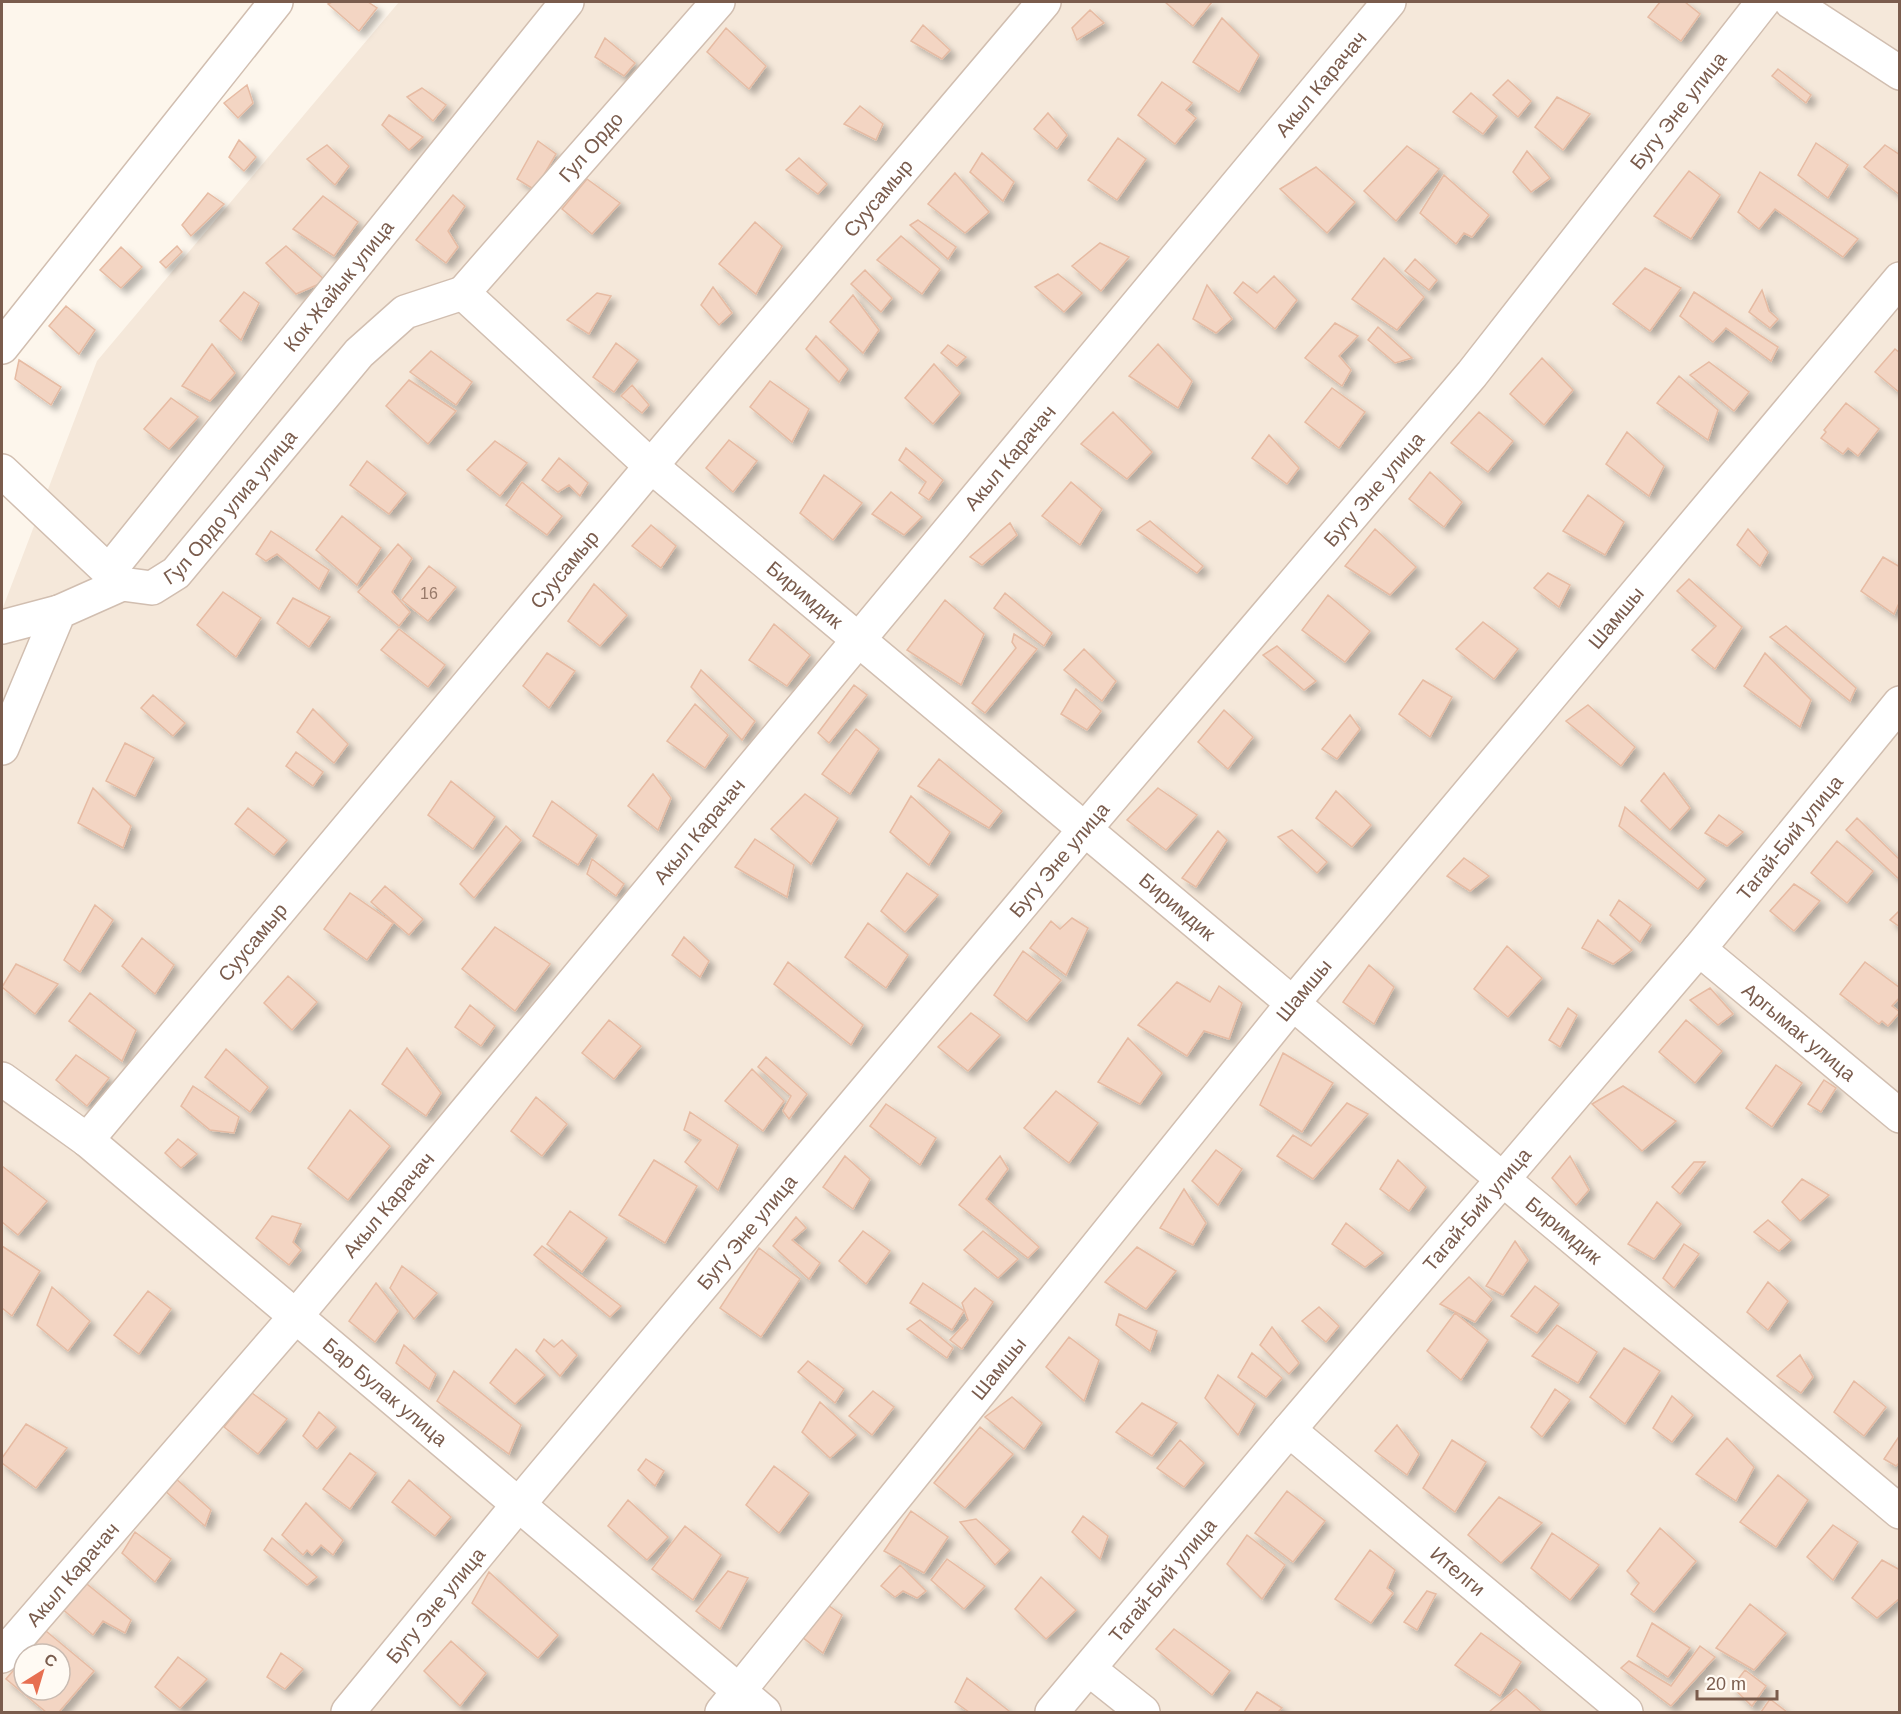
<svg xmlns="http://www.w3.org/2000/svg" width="1901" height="1714" font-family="Helvetica,sans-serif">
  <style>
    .residential { fill: #f5e8da; fill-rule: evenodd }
    .building { fill: #f3d5c3; stroke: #e6bba3; stroke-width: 1.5; filter: url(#shadow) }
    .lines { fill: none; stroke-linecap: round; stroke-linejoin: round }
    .minor-casing { stroke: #d1beb0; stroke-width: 36 }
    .minor { stroke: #fff; stroke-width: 33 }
    .labels { text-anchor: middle; stroke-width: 4.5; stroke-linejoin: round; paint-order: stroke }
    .number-label { font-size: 16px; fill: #987a6a }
    .street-label { font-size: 20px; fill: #7a5c4d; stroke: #fffaf3 }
  </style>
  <defs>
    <filter id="shadow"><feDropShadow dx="5.5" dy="5.5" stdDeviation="3" flood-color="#0004"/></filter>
  </defs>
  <rect width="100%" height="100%" fill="#fdf6ec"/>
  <path class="residential" d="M399 2H1899V1712H2V610L97 361ZM24 1654H60V1690H24Z"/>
  <path class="building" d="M332 2H368L377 8 359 31 328 4Z
    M1165 2H1212L1193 26Z
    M1660 2H1685L1700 14 1681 41 1648 17Z
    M1090 10 1104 23 1077 40 1072 28Z
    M1222 18 1259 55 1239 92 1193 62Z
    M923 25 950 50 942 59 911 41Z
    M726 28 766 66 749 89 707 52Z
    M605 38 635 63 624 76 595 57Z
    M1778 69 1811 95 1806 103 1772 76Z
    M1508 80 1531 101 1518 117 1493 95Z
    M1162 82 1192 103 1186 110 1196 118 1175 144 1138 115Z
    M247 85 253 103 238 118 224 103Z
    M422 88 446 105 433 121 407 97Z
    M1471 93 1497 116 1483 134 1453 112Z
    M1557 97 1590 114 1563 150 1535 127Z
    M860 106 883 124 876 140 844 124Z
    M1048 113 1067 135 1057 149 1034 129Z
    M389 115 423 137 409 150 382 125Z
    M1118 138 1146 159 1117 200 1088 180Z
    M239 140 256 157 244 171 229 157Z
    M538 141 556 154 535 190 517 179Z
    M1816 143 1848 165 1828 198 1798 175Z
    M327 145 349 166 335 185 307 159Z
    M1885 145 1900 155V195L1864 167Z
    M1407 146 1439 169 1396 221 1364 191Z
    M1527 151 1550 178 1531 192 1513 172Z
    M982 153 1014 182 1003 201 970 172Z
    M799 158 827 184 818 194 786 170Z
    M1316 167 1355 202 1327 233 1280 189Z
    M1689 171 1720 195 1691 239 1654 216Z
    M1760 172 1858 239 1843 257 1775 209 1759 229 1738 212Z
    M955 173 989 212 965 233 928 204Z
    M1444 175 1489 215 1472 237 1464 233 1456 244 1420 213Z
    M587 179 620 203 592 234 562 209Z
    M208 193 224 204 191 236 182 225Z
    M453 195 465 206 448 231 458 247 446 263 416 240Z
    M323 196 358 222 334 256 293 229Z
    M918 220 956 247 948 259 910 225Z
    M755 222 782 246 756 294 719 264Z
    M901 236 940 269 922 294 877 260Z
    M1100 243 1129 257 1101 291 1072 266Z
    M177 246 182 252 166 268 160 262Z
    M286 246 326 281 296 294 266 263Z
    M121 247 142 267 121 288 100 270Z
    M1384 258 1424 297 1397 330 1352 299Z
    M1415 259 1437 280 1429 290 1405 271Z
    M1645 268 1681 288 1650 331 1613 304Z
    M865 270 892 298 881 312 851 284Z
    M1058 274 1082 293 1064 312 1035 287Z
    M1274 276 1297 300 1275 329 1234 293 1243 282 1257 293Z
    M1207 285 1232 319 1216 333 1193 319Z
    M713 287 732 313 719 325 701 305Z
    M1762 290 1769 311 1778 319 1770 328 1749 312Z
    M244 292 259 303 241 340 220 321Z
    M1694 292 1778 347 1771 361 1726 328 1713 342 1680 316Z
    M597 293 611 296 589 334 567 320Z
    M853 295 879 330 863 353 830 322Z
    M66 306 95 330 79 354 49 326Z
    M1335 323 1358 336 1339 356 1351 370 1342 386 1305 358Z
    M1378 327 1412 358 1395 363 1368 340Z
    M816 336 848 369 839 382 806 349Z
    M616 343 638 360 614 392 593 377Z
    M212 344 235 373 210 401 182 386Z
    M1158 344 1192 381 1178 408 1129 376Z
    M948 345 966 357 957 366 941 353Z
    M1895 349 1900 353V393L1875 372Z
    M431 351 472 382 456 405 410 372Z
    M1542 358 1573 390 1544 425 1510 394Z
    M19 360 61 387 51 405 15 379Z
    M1709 362 1749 392 1734 411 1690 375Z
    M934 364 960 393 933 424 905 398Z
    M1679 376 1718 410 1708 440 1657 403Z
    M409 380 456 411 428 444 386 406Z
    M770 381 809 409 792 442 750 407Z
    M632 385 649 405 642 413 621 396Z
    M1332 388 1365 412 1339 448 1305 422Z
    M171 398 198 417 169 449 144 429Z
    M1846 403 1879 429 1858 456 1848 448 1843 454 1821 438 1826 432 1824 430Z
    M1113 412 1152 452 1127 479 1081 444Z
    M1479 412 1513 441 1488 472 1451 443Z
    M1627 432 1664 466 1649 496 1606 464Z
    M1269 435 1299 468 1287 484 1252 458Z
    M729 440 757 461 733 492 706 468Z
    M495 441 527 463 500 496 467 470Z
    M906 448 943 480 929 500 919 493 926 482 899 460Z
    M559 458 588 483 580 496 569 485 558 492 542 480Z
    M367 461 406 493 389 514 350 485Z
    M1430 472 1462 502 1444 527 1409 499Z
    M824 475 862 503 833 540 800 513Z
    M522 482 562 516 547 535 506 505Z
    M1071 482 1102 509 1080 545 1042 516Z
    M891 492 922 517 904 535 872 514Z
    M1588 495 1624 522 1605 555 1563 531Z
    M342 516 381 548 357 585 316 550Z
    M1150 521 1203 566 1197 573 1137 530Z
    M1010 523 1017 535 982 565 970 557Z
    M651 525 676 546 661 568 632 546Z
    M1375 529 1416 567 1390 595 1345 566Z
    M1748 529 1768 552 1760 566 1737 545Z
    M271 531 329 570 319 589 277 554 266 561 256 554Z
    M398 544 412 558 392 592 410 612 399 626 358 592Z
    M1883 557 1900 567V601L1894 614 1861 591Z
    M429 566 456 587 428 621 402 600Z
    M1548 573 1570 585 1559 607 1534 588Z
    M1689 579 1742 627 1715 669 1692 650 1716 626 1677 591Z
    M594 584 627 615 600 646 568 621Z
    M223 592 261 618 236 657 197 625Z
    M1005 593 1052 633 1044 646 994 608Z
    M1328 595 1370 631 1345 662 1302 630Z
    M293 598 330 617 309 647 277 623Z
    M945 600 984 634 961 685 907 650Z
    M1483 622 1518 649 1494 679 1456 649Z
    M774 624 810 655 787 686 749 660Z
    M1786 626 1856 688 1850 701 1770 637Z
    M399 629 445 665 428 687 381 650Z
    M1014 634 1037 649 985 713 972 703 1016 648 1012 642Z
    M1277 646 1316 681 1304 690 1263 655Z
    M1084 649 1116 681 1102 701 1064 670Z
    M547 653 575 671 549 708 523 686Z
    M1765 653 1811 700 1800 727 1744 686Z
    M701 670 755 721 742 740 691 687Z
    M1423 680 1452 697 1430 737 1399 714Z
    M854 685 867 695 829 743 818 733Z
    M1076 689 1101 711 1087 730 1061 714Z
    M153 695 185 723 173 736 141 708Z
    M695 704 728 735 705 768 667 741Z
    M1588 705 1635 747 1621 766 1566 721Z
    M313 709 348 744 334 763 297 732Z
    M1224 710 1253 737 1228 769 1198 742Z
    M1350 715 1360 729 1337 759 1322 749Z
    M856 729 879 749 850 794 822 774Z
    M125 743 154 758 135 796 106 781Z
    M296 752 323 772 313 786 286 766Z
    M939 759 1002 811 989 828 918 786Z
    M1664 773 1690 808 1670 830 1641 801Z
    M653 774 671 798 658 830 628 806Z
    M451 781 495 817 473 849 428 815Z
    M93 788 131 826 123 848 78 823Z
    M1158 788 1197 815 1166 850 1127 820Z
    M1336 791 1371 825 1352 847 1316 818Z
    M805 794 838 818 811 864 771 829Z
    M911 796 950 832 929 865 890 832Z
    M552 801 597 835 578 865 533 836Z
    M1625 807 1706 879 1698 889 1619 826Z
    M248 808 287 840 274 855 235 824Z
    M1719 815 1743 832 1727 846 1705 833Z
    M1857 818 1900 860V880L1846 830Z
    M506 826 521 840 474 898 460 884Z
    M1292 830 1327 862 1317 873 1278 837Z
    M1218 831 1227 840 1196 887 1182 878Z
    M755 839 794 865 787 897 735 867Z
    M1837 841 1873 871 1847 903 1811 873Z
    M1464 858 1489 876 1470 891 1447 876Z
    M592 859 624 884 616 896 587 874Z
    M907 873 938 895 905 932 881 911Z
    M1794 884 1820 901 1794 931 1770 911Z
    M385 886 423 919 409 935 371 902Z
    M350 893 393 923 367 960 324 929Z
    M1619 900 1651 925 1640 942 1610 915Z
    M95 905 113 920 80 972 64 960Z
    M1900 910V927L1890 920Z
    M1072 918 1088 928 1066 975 1030 948 1051 921 1060 929Z
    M1598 920 1632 950 1613 964 1582 948Z
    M868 923 908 955 886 988 845 957Z
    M495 927 550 964 515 1011 462 969Z
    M684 937 709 961 700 977 672 955Z
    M142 938 174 965 155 994 122 966Z
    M1507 946 1542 978 1508 1017 1474 989Z
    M1023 951 1061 980 1027 1021 994 995Z
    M788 962 863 1025 851 1045 774 984Z
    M1865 962 1900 988V997L1892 1006 1900 1012 1888 1026 1882 1021 1879 1024 1840 994Z
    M16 964 58 984 35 1014 2 987Z
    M1369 965 1394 987 1374 1024 1343 1002Z
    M288 976 317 1002 292 1030 264 1003Z
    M1177 982 1210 1002 1219 986 1242 1003 1229 1039 1204 1031 1187 1056 1138 1025Z
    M1710 988 1733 1014 1718 1025 1690 1000Z
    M90 993 136 1030 122 1061 69 1021Z
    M470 1005 495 1026 481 1046 455 1027Z
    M1568 1008 1577 1015 1560 1047 1549 1040Z
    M971 1013 1000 1035 968 1071 938 1047Z
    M609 1020 641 1046 614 1079 582 1053Z
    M1686 1020 1722 1051 1695 1083 1659 1052Z
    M1128 1038 1162 1073 1140 1104 1098 1082Z
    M407 1048 441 1093 426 1116 382 1084Z
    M226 1049 268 1087 250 1112 205 1077Z
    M1283 1053 1333 1083 1302 1132 1260 1105Z
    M76 1055 109 1078 87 1106 56 1080Z
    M766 1057 807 1094 789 1119 783 1111 791 1096 758 1067Z
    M1776 1065 1802 1083 1772 1127 1746 1108Z
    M752 1069 784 1101 763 1131 725 1101Z
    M1824 1080 1836 1088 1821 1112 1808 1104Z
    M193 1086 239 1117 234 1133 210 1130 181 1106Z
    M1623 1086 1676 1121 1642 1151 1592 1104Z
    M1056 1091 1098 1123 1069 1163 1024 1128Z
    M536 1097 567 1124 542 1156 511 1131Z
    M1347 1103 1368 1114 1313 1179 1277 1156 1293 1135 1311 1146Z
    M886 1104 936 1138 920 1165 870 1126Z
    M350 1110 390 1146 348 1200 308 1168Z
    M690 1112 738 1145 718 1190 685 1162 701 1140 684 1130Z
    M178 1139 197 1154 181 1168 165 1153Z
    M1216 1150 1242 1169 1218 1205 1192 1181Z
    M845 1156 870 1179 853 1209 823 1187Z
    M1000 1156 1008 1169 986 1199 1039 1247 1028 1258 959 1205Z
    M1570 1156 1589 1190 1576 1205 1552 1178Z
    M654 1160 697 1186 665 1243 619 1215Z
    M1398 1160 1426 1187 1409 1211 1380 1189Z
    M1694 1162H1705L1680 1194 1672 1187Z
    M2 1166 47 1201 18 1235 2 1222Z
    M1802 1179 1829 1195 1800 1221 1782 1202Z
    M1184 1189 1206 1223 1193 1245 1160 1228Z
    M1657 1202 1681 1224 1654 1259 1628 1244Z
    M570 1211 607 1238 582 1272 547 1244Z
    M272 1216 301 1224 293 1242 301 1250 289 1265 256 1238Z
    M796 1217 806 1228 792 1240 820 1263 809 1279 773 1246Z
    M1768 1220 1791 1240 1779 1251 1754 1232Z
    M1346 1223 1383 1253 1365 1267 1332 1244Z
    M863 1231 890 1251 866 1284 839 1261Z
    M983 1231 1018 1259 998 1278 964 1250Z
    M1515 1241 1528 1260 1503 1295 1486 1286Z
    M1684 1244 1699 1254 1674 1288 1663 1278Z
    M2 1246 40 1271 12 1316 2 1308Z
    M542 1246 621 1306 610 1317 534 1255Z
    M1137 1247 1176 1271 1146 1309 1105 1282Z
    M759 1248 800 1279 761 1337 720 1308Z
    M402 1266 437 1293 414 1319 390 1288Z
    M1469 1277 1492 1299 1475 1322 1440 1304Z
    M1768 1282 1788 1301 1768 1330 1747 1312Z
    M376 1283 398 1311 375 1342 349 1321Z
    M923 1283 964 1311 952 1330 910 1303Z
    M1535 1286 1559 1304 1537 1333 1511 1316Z
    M52 1287 90 1321 68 1351 37 1325Z
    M975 1288 993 1302 962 1349 950 1340 968 1320 962 1303Z
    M148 1291 171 1309 139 1354 114 1335Z
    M1319 1307 1339 1326 1326 1342 1302 1321Z
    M1455 1313 1488 1340 1461 1380 1427 1351Z
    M1119 1314 1157 1331 1150 1351 1116 1325Z
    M920 1320 953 1348 947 1358 907 1329Z
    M1557 1325 1597 1352 1578 1383 1532 1356Z
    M1272 1327 1299 1363 1289 1374 1260 1345Z
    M1069 1337 1099 1360 1084 1401 1046 1367Z
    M544 1339 554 1347 562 1340 577 1355 560 1376 536 1351Z
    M404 1345 436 1374 429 1389 396 1363Z
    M1624 1348 1660 1371 1625 1424 1590 1397Z
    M516 1349 545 1375 515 1404 490 1383Z
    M1252 1353 1282 1378 1266 1397 1238 1377Z
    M1800 1355 1813 1377 1801 1393 1777 1376Z
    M808 1361 844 1389 835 1403 798 1372Z
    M454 1371 521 1425 509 1454 437 1401Z
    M1218 1375 1255 1404 1238 1435 1205 1398Z
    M1854 1381 1886 1407 1864 1436 1834 1412Z
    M1555 1389 1570 1400 1542 1437 1531 1427Z
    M873 1391 894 1407 872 1435 849 1416Z
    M252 1393 287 1419 258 1454 224 1427Z
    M1672 1396 1693 1415 1672 1442 1653 1428Z
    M1012 1397 1042 1423 1024 1449 985 1417Z
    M820 1402 856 1435 830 1458 802 1432Z
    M1142 1403 1177 1423 1152 1456 1116 1432Z
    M319 1412 336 1427 317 1449 303 1436Z
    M26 1424 67 1448 36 1488 2 1463V1458Z
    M1397 1425 1419 1454 1407 1475 1375 1451Z
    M980 1427 1013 1454 965 1508 934 1483Z
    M1900 1435V1462L1896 1466 1884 1459Z
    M1727 1438 1754 1467 1736 1501 1696 1474Z
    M1180 1440 1204 1463 1184 1487 1157 1468Z
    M1452 1440 1486 1462 1455 1512 1423 1488Z
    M350 1453 376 1473 350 1509 323 1489Z
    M646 1459 664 1471 655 1486 638 1470Z
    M774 1466 809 1493 779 1533 746 1505Z
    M1778 1475 1808 1500 1776 1547 1740 1522Z
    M174 1477 211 1510 205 1526 164 1490Z
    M409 1480 451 1517 435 1536 392 1502Z
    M1287 1491 1325 1521 1293 1562 1255 1533Z
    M1499 1497 1542 1523 1501 1563 1468 1535Z
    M628 1500 668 1537 647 1560 608 1526Z
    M306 1503 343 1540 333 1555 321 1545 312 1555 307 1550 303 1555 282 1535Z
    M911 1511 948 1537 924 1573 884 1551Z
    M1083 1516 1108 1536 1100 1559 1072 1532Z
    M976 1519 1010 1550 995 1565 960 1522Z
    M1833 1525 1858 1542 1833 1580 1807 1557Z
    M685 1526 721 1555 693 1600 652 1569Z
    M1660 1528 1696 1561 1654 1612 1631 1594 1639 1583 1627 1571Z
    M135 1532 171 1559 155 1582 122 1553Z
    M1552 1533 1599 1565 1570 1600 1531 1568Z
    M1247 1535 1285 1565 1262 1599 1227 1564Z
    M272 1538 317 1577 307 1585 264 1550Z
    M1370 1550 1395 1570 1387 1588 1393 1593 1371 1623 1335 1599Z
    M947 1559 985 1586 964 1609 931 1580Z
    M1882 1560 1900 1570V1598L1877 1618 1852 1598Z
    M900 1565 926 1591 917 1598 903 1591 895 1597 881 1586Z
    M728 1571 748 1578 720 1629 696 1611Z
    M489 1572 558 1635 538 1658 472 1603Z
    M1041 1577 1076 1610 1046 1639 1015 1609Z
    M82 1580 131 1620 125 1633 103 1621 93 1635 61 1608Z
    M1427 1591 1436 1594 1417 1630 1404 1622Z
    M825 1603 842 1615 823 1653 802 1637Z
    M1750 1604 1786 1633 1754 1670 1716 1648Z
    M1652 1623 1690 1648 1668 1677 1637 1656Z
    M1174 1629 1230 1671 1212 1695 1156 1649Z
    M46 1631 94 1671 59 1712H46L6 1679 24 1658V1690H60V1654H27Z
    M1481 1633 1521 1662 1500 1696 1455 1665Z
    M451 1641 486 1673 460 1706 424 1671Z
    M1700 1646 1715 1657 1671 1706 1621 1668 1629 1661 1671 1686Z
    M281 1653 303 1669 285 1689 267 1677Z
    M178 1657 207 1679 180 1708 155 1687Z
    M1745 1670 1766 1686 1752 1706 1732 1687Z
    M967 1678 1009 1711 1008 1712H969L955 1702Z
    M1516 1689 1542 1712H1489Z
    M1257 1692 1282 1708 1278 1712H1244Z
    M1770 1699 1787 1712H1761Z"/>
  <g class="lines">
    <g class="minor-casing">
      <g id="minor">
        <path d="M1791 2 1900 73"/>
        <path id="s1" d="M463 293 651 466 1900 1512"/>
        <path id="s2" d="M463 293 718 2"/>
        <path d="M2 347 276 2"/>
        <path d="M2 471 122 584"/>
        <path id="s3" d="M109 571 567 2"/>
        <path d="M2 627 59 612"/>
        <path id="s4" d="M2 748 59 612 122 584 152 588 176 573 359 353 405 312 463 293"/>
        <path id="s5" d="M1699 949 1900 1116"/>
        <path id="s6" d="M2 1079 87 1140 764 1712"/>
        <path id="s7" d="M87 1140 651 466 1044 2"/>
        <path id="s8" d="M1289 1430 1626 1712"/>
        <path id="s9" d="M2 1656 296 1316 1389 2"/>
        <path d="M1089 1669 1143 1712"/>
        <path id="s10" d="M348 1712 518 1505 1085 829 1472 374 1763 2"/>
        <path id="s11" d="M722 1712 1293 1003 1900 279"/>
        <path id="s12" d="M1052 1712 1289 1430 1699 949 1900 703"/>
      </g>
    </g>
    <use href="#minor" class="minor"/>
  </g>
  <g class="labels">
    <g class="number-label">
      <text x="429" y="599">16</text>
    </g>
    <g class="street-label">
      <text dy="7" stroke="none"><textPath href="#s9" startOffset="2052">Акыл Карачач</textPath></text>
      <text dy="7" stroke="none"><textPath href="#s10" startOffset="2082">Бугу Эне улица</textPath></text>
      <text dy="7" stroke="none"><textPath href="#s2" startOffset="194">Гул Ордо</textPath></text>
      <text dy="7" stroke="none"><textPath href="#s7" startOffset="1230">Суусамыр</textPath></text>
      <text dy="7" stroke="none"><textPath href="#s3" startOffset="366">Кок Жайык улица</textPath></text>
      <text dy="7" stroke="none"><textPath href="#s9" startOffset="1566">Акыл Карачач</textPath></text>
      <text dy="7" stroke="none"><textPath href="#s10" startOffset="1596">Бугу Эне улица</textPath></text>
      <text dy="7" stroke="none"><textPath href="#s4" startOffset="360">Гул Ордо улиа улица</textPath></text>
      <text dy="7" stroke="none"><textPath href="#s7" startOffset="744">Суусамыр</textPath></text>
      <text dy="7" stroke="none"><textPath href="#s1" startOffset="456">Биримдик</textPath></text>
      <text dy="7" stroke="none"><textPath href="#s11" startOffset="1413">Шамшы</textPath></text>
      <text dy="7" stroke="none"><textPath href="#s9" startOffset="1080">Акыл Карачач</textPath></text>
      <text dy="7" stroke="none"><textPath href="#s12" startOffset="1144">Тагай-Бий улица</textPath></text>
      <text dy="7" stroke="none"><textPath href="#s10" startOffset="1110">Бугу Эне улица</textPath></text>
      <text dy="7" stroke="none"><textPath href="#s1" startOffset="942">Биримдик</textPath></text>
      <text dy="7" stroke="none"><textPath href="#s7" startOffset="258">Суусамыр</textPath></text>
      <text dy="7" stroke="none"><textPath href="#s11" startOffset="927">Шамшы</textPath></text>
      <text dy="7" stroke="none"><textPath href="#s5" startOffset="130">Аргымак улица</textPath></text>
      <text dy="7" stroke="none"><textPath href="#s9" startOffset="594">Акыл Карачач</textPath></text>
      <text dy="7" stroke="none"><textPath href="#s12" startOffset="658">Тагай-Бий улица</textPath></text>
      <text dy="7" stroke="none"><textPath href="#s1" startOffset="1446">Биримдик</textPath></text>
      <text dy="7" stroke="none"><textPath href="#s10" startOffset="624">Бугу Эне улица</textPath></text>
      <text dy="7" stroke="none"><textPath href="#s11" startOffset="441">Шамшы</textPath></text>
      <text dy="7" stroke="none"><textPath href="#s6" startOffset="495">Бар Булак улица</textPath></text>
      <text dy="7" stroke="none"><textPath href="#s8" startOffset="220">Ителги</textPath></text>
      <text dy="7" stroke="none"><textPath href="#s9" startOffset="108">Акыл Карачач</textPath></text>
      <text dy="7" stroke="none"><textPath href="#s12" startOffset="172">Тагай-Бий улица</textPath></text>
      <text dy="7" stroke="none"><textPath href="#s10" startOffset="138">Бугу Эне улица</textPath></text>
    </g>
  </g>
  <rect width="1901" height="1714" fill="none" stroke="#7a5c4d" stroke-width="6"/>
  <g transform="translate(42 1672) rotate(37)"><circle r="28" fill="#fffaf3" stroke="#cabbb1" stroke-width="1.5"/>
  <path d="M0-4.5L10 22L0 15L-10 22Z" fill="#e76f51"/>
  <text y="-9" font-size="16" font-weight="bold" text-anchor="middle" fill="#7a5c4d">С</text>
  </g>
  <path d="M1697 1690v9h80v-9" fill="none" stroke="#7a5c4d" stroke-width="3"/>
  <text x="1706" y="1690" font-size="18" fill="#7a5c4d" stroke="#fffaf3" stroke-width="4.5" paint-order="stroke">20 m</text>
</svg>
